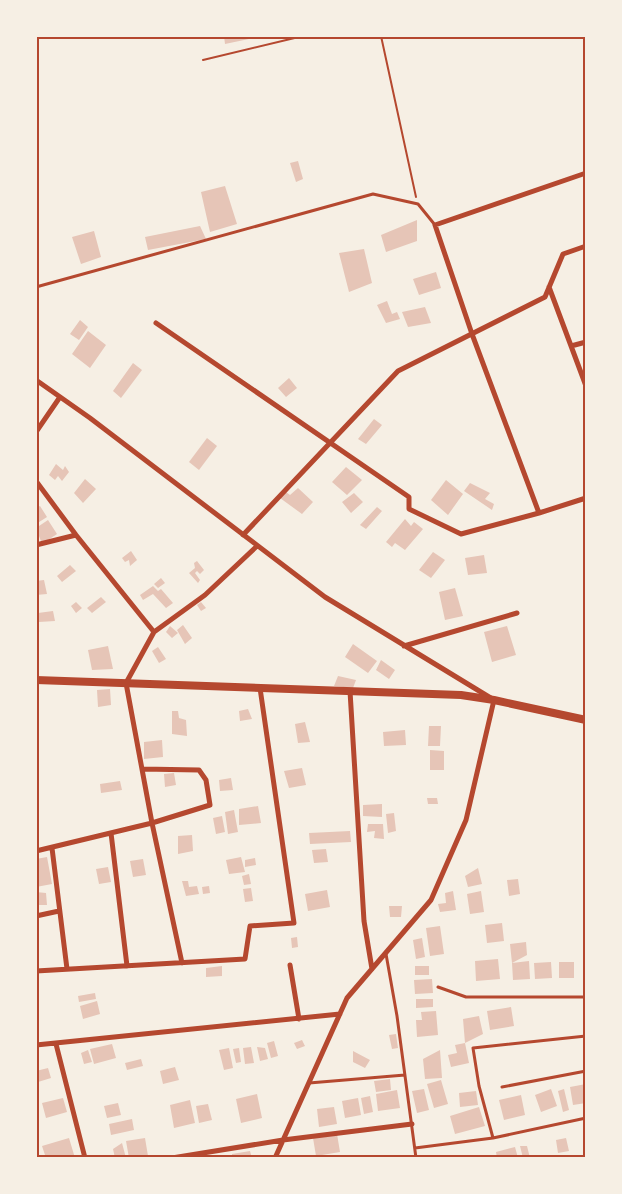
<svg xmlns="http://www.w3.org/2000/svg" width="622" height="1194" font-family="Signika,sans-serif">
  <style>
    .building { fill: #e6c5b7 }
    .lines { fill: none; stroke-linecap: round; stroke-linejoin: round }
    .path { stroke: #b5482f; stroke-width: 2 }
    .service { stroke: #b5482f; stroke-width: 3 }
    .minor { stroke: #b5482f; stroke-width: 5 }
    .tertiary { stroke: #b5482f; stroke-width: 8 }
    .neatline { fill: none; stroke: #b5482f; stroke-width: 2 }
  </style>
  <rect width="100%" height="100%" fill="#f6efe4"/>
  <path class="building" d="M224 36H258V37L225 44Z
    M298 161 303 179 296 182 290 163Z
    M225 186 237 224 210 232 201 192Z
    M417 220V241L386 252 381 235Z
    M200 226 206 239 148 250 145 237Z
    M94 231 101 257 81 264 72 237Z
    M364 249 372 283 349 292 339 253Z
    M436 272 441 288 419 295 413 279Z
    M387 301 392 314 397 312 400 319 386 323 377 305Z
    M425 307 431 323 408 327 402 312Z
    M80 320 88 327 79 340 70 334Z
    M88 331 106 345 90 368 72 354Z
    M133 363 142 370 121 398 113 391Z
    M289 378 297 388 286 397 278 388Z
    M374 419 382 425 366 444 358 439Z
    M207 438 217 446 199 470 189 462Z
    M56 464 63 470 65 466 69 472 62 481 58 476 55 480 49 475Z
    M346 467 362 480 347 495 332 482Z
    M85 479 96 489 83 503 74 493Z
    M446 480 463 494 448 515 431 500Z
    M470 483 490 493 485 499 494 504 492 510 464 491Z
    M298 488 313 502 302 514 280 498 286 492 290 495Z
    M354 493 363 502 351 513 342 502Z
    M40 506 47 517 36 524V508Z
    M377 507 382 511 366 529 360 525Z
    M405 519 411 526 414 522 423 529 405 550 395 543 392 547 386 542Z
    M48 520 57 534 42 544 36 528Z
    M131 551 137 560 130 566 129 560 125 562 122 558Z
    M433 552 445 560 431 578 419 570Z
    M484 555 487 573 468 575 465 558Z
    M197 561 204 570 200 574 197 571 195 573 200 580 198 583 189 573 195 568 194 563Z
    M70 565 76 571 62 582 57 576Z
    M161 578 165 583 158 588 154 584Z
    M44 580 47 594 36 595V581Z
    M153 586 158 591 161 589 173 603 166 608 153 594 143 600 140 595Z
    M455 588 463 616 445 620 439 592Z
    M101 597 106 602 92 613 87 608Z
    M76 602 82 608 76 613 71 606Z
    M201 602 206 608 201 611 197 605Z
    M53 611 55 621 39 622 38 613Z
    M183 625 192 638 185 644 177 630Z
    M170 626 178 633 172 638 166 632Z
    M507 626 516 655 492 662 484 632Z
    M353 644 377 661 368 673 345 657Z
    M108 646 113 669 92 670 88 650Z
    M158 647 166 659 159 663 152 651Z
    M381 660 395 670 389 679 376 670Z
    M338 676 356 680 353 688 334 686Z
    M110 689 111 705 98 707 97 690Z
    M248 709 252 719 240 721 239 711Z
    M172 711H178L179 718 186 720 187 736 172 734Z
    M305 722 310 742 298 743 295 724Z
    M429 726H441L440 746H428Z
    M405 730 406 745 384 746 383 732Z
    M162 740 163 757 144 759V742Z
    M430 750 444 751V770H430Z
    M302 768 306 785 289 788 284 771Z
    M174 773 176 785 165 787 164 774Z
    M231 778 233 790 220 791 219 780Z
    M120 781 122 790 101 793 100 784Z
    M427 798H437L438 804H428Z
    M382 804V817L363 816V805Z
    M258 806 261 823 239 825V809Z
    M234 810 238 832 228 834 225 812Z
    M394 813 396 831 388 833 386 814Z
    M222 816 225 832 216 834 213 818Z
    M368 824H383L384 839 374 838 375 831 367 832Z
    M350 831 351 842 310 844 309 833Z
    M192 835 193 851 178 854V836Z
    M326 849 328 862 314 863 312 850Z
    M47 857 52 884 36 887V859Z
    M241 857 245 872 229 874 226 860Z
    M255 858 256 865 245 867V860Z
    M143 859 146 875 133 877 130 861Z
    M108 867 111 882 99 884 96 869Z
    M478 868 482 884 468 887 465 876Z
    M249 874 251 884 244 885 242 876Z
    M518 879 520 894 509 896 507 880Z
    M182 881H188L189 887 197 886 199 894 186 896Z
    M209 886 210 893 203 894 202 887Z
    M251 888 253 901 245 902 243 889Z
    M327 890 330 907 308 911 305 894Z
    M453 891 456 910 440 912 438 904 446 903 445 893Z
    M481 891 484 912 470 914 467 894Z
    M36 892 46 893 47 905H36Z
    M389 906H402L401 917H390Z
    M502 923 504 941 487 943 485 925Z
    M440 926 444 954 430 956 426 928Z
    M297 937 298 947 292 948 291 938Z
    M422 938 425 957 416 959 413 940Z
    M526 942 527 955 512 963 510 944Z
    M498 959 500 979 476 981 475 961Z
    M529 961 530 979 513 980 512 963Z
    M551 962 552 978 535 979 534 963Z
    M559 962H574V978H559Z
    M222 966V976L206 977V968Z
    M415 966H429V975H415Z
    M432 979 433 993 415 994 414 980Z
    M95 993 96 999 79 1002 78 996Z
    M416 999H433V1007L416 1008Z
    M97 1001 100 1014 83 1019 80 1006Z
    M511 1007 514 1026 490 1030 487 1011Z
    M436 1011 438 1035 417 1037 416 1020H422L421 1012Z
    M479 1016 483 1034 465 1043 463 1019Z
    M396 1034 398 1048 392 1049 389 1035Z
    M302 1040 305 1046 297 1049 294 1043Z
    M274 1041 278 1056 271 1058 267 1043Z
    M465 1043 469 1063 451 1067 448 1055 457 1053 455 1045Z
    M112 1044 116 1058 94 1064 90 1049Z
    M251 1047 254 1063 245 1064 243 1048Z
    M257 1047 265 1048 268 1059 260 1061Z
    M229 1048 233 1068 224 1070 219 1050Z
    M239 1048 241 1062 236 1063 233 1049Z
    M88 1050 92 1062 84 1064 81 1053Z
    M440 1050 442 1078 425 1079 423 1059Z
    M353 1051 370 1060 365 1068 353 1062Z
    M141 1059 143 1066 127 1070 125 1063Z
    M175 1067 179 1080 163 1084 160 1071Z
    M48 1068 51 1078 38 1082 36 1071Z
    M390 1079 391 1090 376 1092 374 1081Z
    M441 1080 448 1104 434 1108 427 1084Z
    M586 1084V1103L573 1105 570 1087Z
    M424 1089 429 1110 417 1113 412 1091Z
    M551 1089 557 1106 541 1112 535 1095Z
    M564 1089 569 1110 563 1112 558 1091Z
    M397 1090 400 1108 378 1111 376 1094Z
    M476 1091 478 1105 460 1107 459 1093Z
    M257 1094 262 1118 241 1123 236 1099Z
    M521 1095 525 1115 504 1120 499 1100Z
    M370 1096 373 1112 364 1114 361 1098Z
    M63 1098 67 1112 46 1118 42 1103Z
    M358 1098 361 1115 345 1118 342 1101Z
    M190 1100 195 1123 174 1128 170 1105Z
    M118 1103 121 1115 107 1118 104 1106Z
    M208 1104 212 1120 199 1123 196 1106Z
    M334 1107 337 1124 319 1127 317 1109Z
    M479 1107 485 1126 455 1134 450 1116Z
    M132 1119 134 1130 111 1135 109 1124Z
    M337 1134 340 1152 316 1156 313 1138Z
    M69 1138 75 1158H46L42 1146Z
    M145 1138 148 1156 129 1158 126 1141Z
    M566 1138 569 1151 558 1153 556 1140Z
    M122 1143 126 1158H115L113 1149Z
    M520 1146H527L530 1158H523Z
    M515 1147 518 1158H497L496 1152Z
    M250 1151 252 1158H232V1154Z"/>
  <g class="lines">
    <path class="path" d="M381 36 416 197
      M203 60 303 36"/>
    <path class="service" d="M36 287 373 194 418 204 435 225
      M386 954 397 1016 416 1158
      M438 987 466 997H586
      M309 1083 405 1075
      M502 1087 586 1071
      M493 1138 479 1086 473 1048 586 1036
      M415 1148 493 1138 586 1118"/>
    <path class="minor" d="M549 287 586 386
      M156 323 409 497V509L461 534 539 513 472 334 435 225 586 173
      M571 346 586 342
      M36 380 90 418 325 597 494 700 466 820 431 900 347 998 275 1158
      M36 432 60 397
      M36 481 76 535 154 632 126 683 152 823 36 851
      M539 513 586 498
      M243 535 398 371 545 297 563 254 586 246
      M36 545 76 535
      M154 632 205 595 257 546
      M404 646 517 613
      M350 691 364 921 372 969
      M142 769 199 770 206 780 210 805 152 823 182 963
      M111 833 127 966
      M52 848 67 969
      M36 916 59 911
      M290 965 299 1019
      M36 971 245 959 250 926 294 923 260 688
      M56 1044 85 1158
      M36 1045 340 1014
      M172 1158 283 1140 412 1124"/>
    <path class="tertiary" d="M36 680 461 695 494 700 586 720"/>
  </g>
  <rect width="622" height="1194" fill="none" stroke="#f6efe4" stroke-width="75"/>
  <rect x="38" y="38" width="546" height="1118" class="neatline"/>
</svg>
